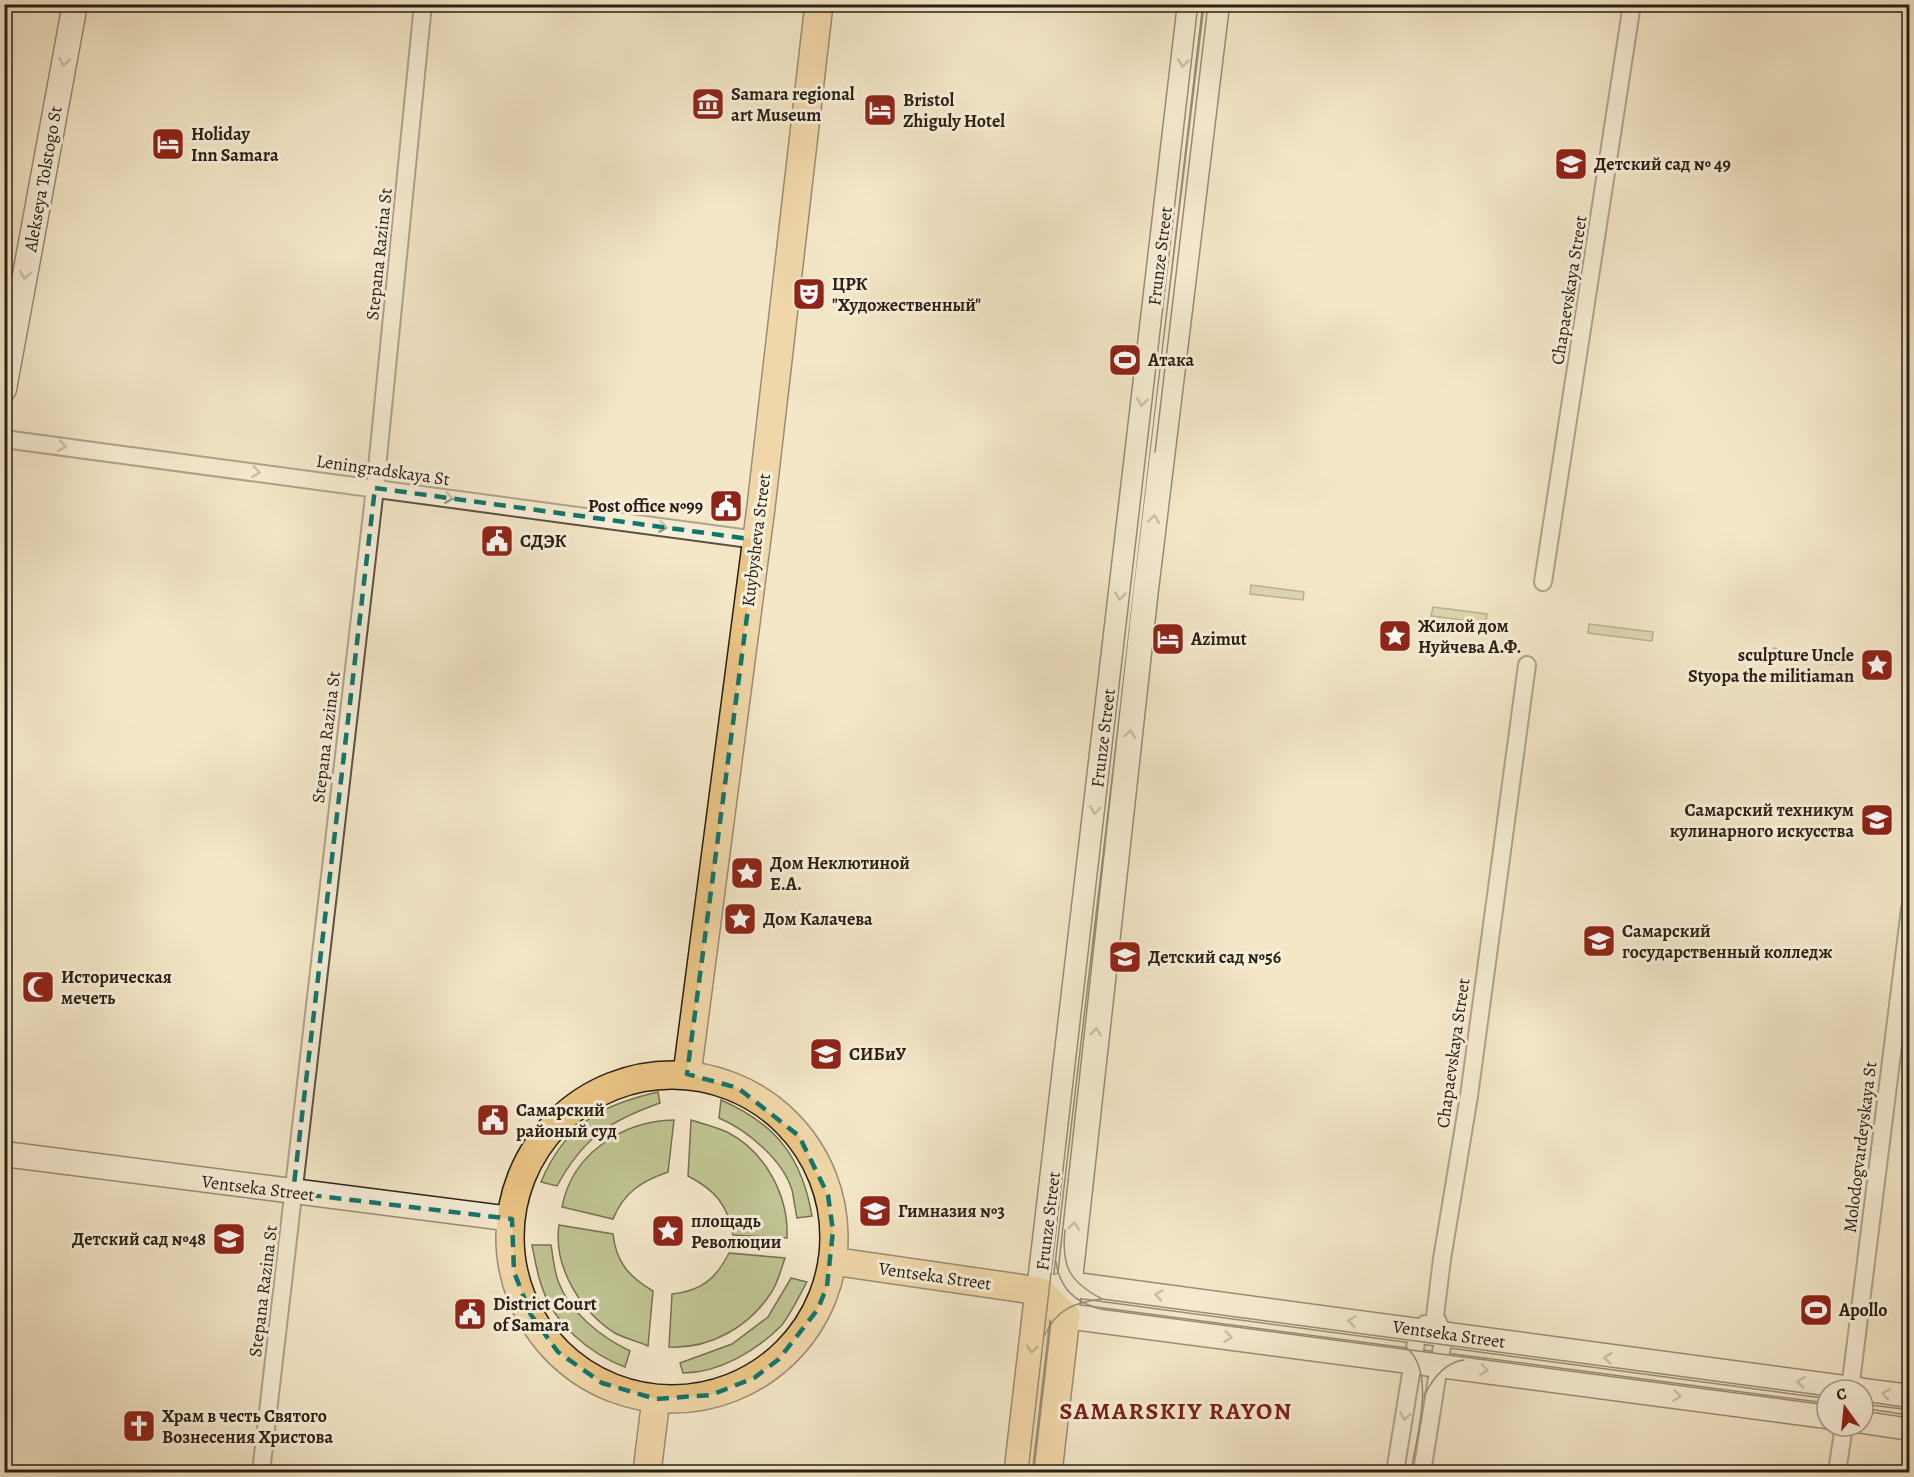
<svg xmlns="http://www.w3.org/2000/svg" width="1914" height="1477" font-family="Alegreya,serif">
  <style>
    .green { fill: #c0c493; stroke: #747254; stroke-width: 1.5 }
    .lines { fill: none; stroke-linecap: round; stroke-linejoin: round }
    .street-casing { stroke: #5c5241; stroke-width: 20 }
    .secondary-casing { stroke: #292014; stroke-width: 27 }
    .primary-casing { stroke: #292014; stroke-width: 30 }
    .street { stroke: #f8efdb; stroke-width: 16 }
    .secondary { stroke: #f8efdb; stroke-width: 24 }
    .primary { stroke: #eac484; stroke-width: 27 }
    .tram { stroke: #292014; stroke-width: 1.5 }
    .oneway { stroke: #9b9281 }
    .oneway2 { stroke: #8a724c }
    .marked { fill: none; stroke: #0f766e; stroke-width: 4.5; stroke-dasharray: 12 8; stroke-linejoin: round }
    .labels { text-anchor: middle; stroke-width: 6; stroke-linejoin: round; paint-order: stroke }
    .poi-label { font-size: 18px; font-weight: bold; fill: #292014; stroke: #f8efdb; text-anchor: start }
    .street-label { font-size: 18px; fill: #292014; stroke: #f8efdb }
    .district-label { font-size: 24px; font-weight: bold; letter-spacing: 1.5px; fill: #7a1f14; stroke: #f8efdb }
  </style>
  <rect width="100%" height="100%" fill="#f4e7c8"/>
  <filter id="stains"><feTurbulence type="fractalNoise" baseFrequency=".00333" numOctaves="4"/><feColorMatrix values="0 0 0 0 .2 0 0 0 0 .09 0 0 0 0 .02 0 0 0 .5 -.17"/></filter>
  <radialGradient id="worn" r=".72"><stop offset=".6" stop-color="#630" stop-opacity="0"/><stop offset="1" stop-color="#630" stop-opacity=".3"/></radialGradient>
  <path class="green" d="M1251 585 1304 592 1303 600 1250 594Z
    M1433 607 1487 614 1486 623 1431 616Z
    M1589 624 1653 632 1652 641 1588 633Z
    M1773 648 1834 657 1833 664 1772 655Z
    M658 1092 660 1103C609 1121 583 1138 557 1186L541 1182C565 1125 600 1105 658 1092Z
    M721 1100C776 1124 802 1157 812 1216L797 1218C795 1209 794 1199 792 1190 783 1160 747 1130 719 1118Z
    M674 1120 668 1172C642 1181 624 1192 613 1219L562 1207C572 1154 622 1121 674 1120Z
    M691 1120C703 1124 716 1127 727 1132 765 1151 789 1196 787 1238L733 1235C728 1205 715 1190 688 1176Z
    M559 1225 613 1234C616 1262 629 1277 653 1291L648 1346C637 1341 623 1338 613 1332 580 1310 553 1266 559 1225Z
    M532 1245H551C553 1256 554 1270 558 1281 570 1313 601 1337 630 1351L625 1367C590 1354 554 1324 542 1287 537 1274 535 1259 532 1245Z
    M729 1253 785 1258C781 1269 778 1283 771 1293 749 1327 710 1349 669 1347L672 1294C701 1291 716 1279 729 1253Z
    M791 1278 807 1282C799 1296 791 1314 781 1326 756 1351 719 1373 683 1373L680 1363 732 1344 768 1317Z"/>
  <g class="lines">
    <g class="street-casing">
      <path id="street" d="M4 439 757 540
        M1543 582 1632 4
        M1850 1390 1910 909
        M261 1472 375 488 423 4
        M1395 1472 1418 1330 1425 1324
        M1422 1472 1444 1334 1435 1316 1442 1259 1469 1096 1527 665
        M1837 1472 1844 1426"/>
    </g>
    <g class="secondary-casing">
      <path id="secondary" d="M1190 4 1039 1291 1068 1284 1859 1390
        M1217 4 1146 589 1066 1316 1827 1416
        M4 389 75 4
        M4 1154 512 1219
        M1863 1391 1910 1397
        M1863 1421 1910 1428"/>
    </g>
    <g class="primary-casing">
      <path id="primary" d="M687 1074 761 507 819 4
        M510 1237a162 162 0 1 1 324 0a162 162 0 1 1-324 0Z
        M832 1261 1039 1291 1066 1316 1048 1472
        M647 1472 656 1399
        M1018 1472 1039 1291"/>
    </g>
    <use href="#street" class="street"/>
    <use href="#secondary" class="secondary"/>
    <use href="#primary" class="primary"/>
    <path class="tram" d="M1155 452 1208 4
      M1065 1230C1061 1267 1070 1282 1102 1299
      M1056 1262C1060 1289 1075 1302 1100 1309L1827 1405
      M1045 1335C1056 1309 1076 1302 1102 1299L1827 1396
      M1406 1347C1437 1373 1416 1437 1411 1472
      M1424 1396C1432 1380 1445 1362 1464 1360
      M1863 1401 1910 1408
      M1863 1411 1910 1418
      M1028 1472 1198 4"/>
  </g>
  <defs><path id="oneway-chevron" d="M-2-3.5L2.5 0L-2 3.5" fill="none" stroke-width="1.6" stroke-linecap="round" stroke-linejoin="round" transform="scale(1.5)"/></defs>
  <g class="oneway">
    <use href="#oneway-chevron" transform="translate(64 62) rotate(100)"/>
    <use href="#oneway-chevron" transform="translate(1183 63) rotate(97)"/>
    <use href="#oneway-chevron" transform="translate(25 275) rotate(100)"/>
    <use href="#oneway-chevron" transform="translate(1142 402) rotate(97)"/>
    <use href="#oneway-chevron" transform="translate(62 446) rotate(8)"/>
    <use href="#oneway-chevron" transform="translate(256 472) rotate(8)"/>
    <use href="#oneway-chevron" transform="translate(449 498) rotate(8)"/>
    <use href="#oneway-chevron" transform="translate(1154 519) rotate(-83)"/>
    <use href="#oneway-chevron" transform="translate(663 527) rotate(8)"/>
    <use href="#oneway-chevron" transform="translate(1120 596) rotate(97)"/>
    <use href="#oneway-chevron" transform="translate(1130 734) rotate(-84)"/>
    <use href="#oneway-chevron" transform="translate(1095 810) rotate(97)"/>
    <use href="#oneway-chevron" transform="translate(1096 1032) rotate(-84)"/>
    <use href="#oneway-chevron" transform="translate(1074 1226) rotate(-84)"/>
    <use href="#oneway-chevron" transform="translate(1159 1295) rotate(-172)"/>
    <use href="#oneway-chevron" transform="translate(1352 1321) rotate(-172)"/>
    <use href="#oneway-chevron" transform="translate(1228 1337) rotate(7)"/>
    <use href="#oneway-chevron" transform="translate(1608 1358) rotate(-173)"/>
    <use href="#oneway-chevron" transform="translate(1484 1370) rotate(8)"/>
    <use href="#oneway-chevron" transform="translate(1801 1382) rotate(-173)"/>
    <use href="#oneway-chevron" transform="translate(1886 1394) rotate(-172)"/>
    <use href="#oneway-chevron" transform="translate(1677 1396) rotate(8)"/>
    <use href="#oneway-chevron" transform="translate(1405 1416) rotate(100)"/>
  </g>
  <use class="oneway2" href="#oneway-chevron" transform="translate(1032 1349) rotate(96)"/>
  <path d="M0 0H1914V1477H0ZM375 488 757 540 687 1074 738 1088 799 1136 828 1195 833 1231 827 1286 818 1309 779 1359 754 1378 711 1395 656 1399 602 1383 558 1352 531 1315 514 1272 512 1219 293 1193Z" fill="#f4e7c8" fill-opacity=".55" fill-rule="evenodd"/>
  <path class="marked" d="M375 488 757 540 687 1074 738 1088 799 1136 828 1195 833 1231 827 1286 818 1309 779 1359 754 1378 711 1395 656 1399 602 1383 558 1352 531 1315 514 1272 512 1219 293 1193Z"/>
  <defs>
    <g id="museum-square" transform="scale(1.725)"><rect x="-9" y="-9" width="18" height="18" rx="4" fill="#8f2418" stroke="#f8efdb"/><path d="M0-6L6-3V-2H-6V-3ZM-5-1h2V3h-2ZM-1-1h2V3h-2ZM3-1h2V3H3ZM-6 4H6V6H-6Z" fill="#fff"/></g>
    <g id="hotel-square" transform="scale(1.725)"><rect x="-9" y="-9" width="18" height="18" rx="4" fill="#8f2418" stroke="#f8efdb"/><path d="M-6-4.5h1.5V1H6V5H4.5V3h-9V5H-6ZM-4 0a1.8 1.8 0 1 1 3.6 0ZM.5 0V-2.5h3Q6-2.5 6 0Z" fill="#fff"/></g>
    <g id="school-square" transform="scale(1.725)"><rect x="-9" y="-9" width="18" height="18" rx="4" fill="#8f2418" stroke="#f8efdb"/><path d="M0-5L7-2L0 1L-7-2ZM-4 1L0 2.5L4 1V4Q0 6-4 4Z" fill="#fff"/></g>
    <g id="theatre-square" transform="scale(1.725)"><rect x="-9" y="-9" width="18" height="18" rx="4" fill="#8f2418" stroke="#f8efdb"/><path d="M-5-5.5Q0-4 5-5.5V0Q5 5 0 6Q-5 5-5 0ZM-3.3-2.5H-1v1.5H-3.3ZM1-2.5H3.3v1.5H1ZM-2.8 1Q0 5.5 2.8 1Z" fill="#fff"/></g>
    <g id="stadium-square" transform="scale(1.725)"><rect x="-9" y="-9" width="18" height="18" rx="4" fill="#8f2418" stroke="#f8efdb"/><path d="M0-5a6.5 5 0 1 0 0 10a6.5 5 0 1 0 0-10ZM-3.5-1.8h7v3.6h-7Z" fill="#fff"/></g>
    <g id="civic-square" transform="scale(1.725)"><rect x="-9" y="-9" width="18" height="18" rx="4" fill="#8f2418" stroke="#f8efdb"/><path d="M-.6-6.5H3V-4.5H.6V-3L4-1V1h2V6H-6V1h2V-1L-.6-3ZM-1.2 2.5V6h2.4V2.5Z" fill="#fff"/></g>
    <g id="sight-square" transform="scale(1.725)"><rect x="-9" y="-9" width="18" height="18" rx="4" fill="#8f2418" stroke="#f8efdb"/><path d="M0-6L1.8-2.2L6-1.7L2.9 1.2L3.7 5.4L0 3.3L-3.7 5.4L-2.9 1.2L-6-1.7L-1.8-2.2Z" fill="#fff"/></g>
    <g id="university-square" transform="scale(1.725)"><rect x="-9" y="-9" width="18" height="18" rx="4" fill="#8f2418" stroke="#f8efdb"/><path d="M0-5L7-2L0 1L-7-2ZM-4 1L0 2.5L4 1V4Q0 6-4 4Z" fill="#fff"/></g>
    <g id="mosque-square" transform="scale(1.725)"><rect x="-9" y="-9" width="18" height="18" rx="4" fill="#8f2418" stroke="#f8efdb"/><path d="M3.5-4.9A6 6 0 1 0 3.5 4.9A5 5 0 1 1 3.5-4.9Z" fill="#fff"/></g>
    <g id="church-square" transform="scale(1.725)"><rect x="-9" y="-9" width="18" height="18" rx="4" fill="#8f2418" stroke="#f8efdb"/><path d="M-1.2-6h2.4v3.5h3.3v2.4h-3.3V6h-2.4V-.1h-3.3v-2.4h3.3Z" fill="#fff"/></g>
  </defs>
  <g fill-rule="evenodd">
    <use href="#museum-square" x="708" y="104"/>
    <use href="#hotel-square" x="880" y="110"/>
    <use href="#hotel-square" x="168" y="144"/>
    <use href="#school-square" x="1571" y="164"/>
    <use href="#theatre-square" x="809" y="294"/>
    <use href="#stadium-square" x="1125" y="360"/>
    <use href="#civic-square" x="726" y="506"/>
    <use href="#civic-square" x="497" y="541"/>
    <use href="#sight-square" x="1395" y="636"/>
    <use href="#hotel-square" x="1168" y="639"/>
    <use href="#sight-square" x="1877" y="665"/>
    <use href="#university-square" x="1877" y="820"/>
    <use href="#sight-square" x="747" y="873"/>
    <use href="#sight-square" x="740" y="919"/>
    <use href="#university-square" x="1599" y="941"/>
    <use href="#school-square" x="1125" y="957"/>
    <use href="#mosque-square" x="38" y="987"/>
    <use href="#university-square" x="826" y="1054"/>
    <use href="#civic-square" x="493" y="1120"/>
    <use href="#school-square" x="875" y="1211"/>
    <use href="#sight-square" x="668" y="1231"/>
    <use href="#school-square" x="229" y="1239"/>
    <use href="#stadium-square" x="1816" y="1310"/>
    <use href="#civic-square" x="470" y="1314"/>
    <use href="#church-square" x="139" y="1426"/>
  </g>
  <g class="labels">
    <g class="poi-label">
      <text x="731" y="100">Samara regional<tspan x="731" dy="21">art Museum</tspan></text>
      <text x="903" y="106">Bristol<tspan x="903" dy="21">Zhiguly Hotel</tspan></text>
      <text x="191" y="140">Holiday<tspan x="191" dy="21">Inn Samara</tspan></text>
      <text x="1594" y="170">Детский сад № 49</text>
      <text x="832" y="290">ЦРК<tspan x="832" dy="21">"Художественный"</tspan></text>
      <text x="1148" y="366">Атака</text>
      <text x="703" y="512" text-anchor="end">Post office №99</text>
      <text x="520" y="547">СДЭК</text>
      <text x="1418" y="632">Жилой дом<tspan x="1418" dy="21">Нуйчева А.Ф.</tspan></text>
      <text x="1191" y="645">Azimut</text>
      <text x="1854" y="661" text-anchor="end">sculpture Uncle<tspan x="1854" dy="21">Styopa the militiaman</tspan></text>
      <text x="1854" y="816" text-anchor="end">Самарский техникум<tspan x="1854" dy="21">кулинарного искусства</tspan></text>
      <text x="770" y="869">Дом Неклютиной<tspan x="770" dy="21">Е.А.</tspan></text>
      <text x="763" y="925">Дом Калачева</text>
      <text x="1622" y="937">Самарский<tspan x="1622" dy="21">государственный колледж</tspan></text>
      <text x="1148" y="963">Детский сад №56</text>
      <text x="61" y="983">Историческая<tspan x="61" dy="21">мечеть</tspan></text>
      <text x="849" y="1060">СИБиУ</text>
      <text x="516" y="1116">Самарский<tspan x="516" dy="21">районый суд</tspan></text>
      <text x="898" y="1217">Гимназия №3</text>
      <text x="691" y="1227">площадь<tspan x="691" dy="21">Революции</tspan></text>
      <text x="206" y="1245" text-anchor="end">Детский сад №48</text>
      <text x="493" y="1310">District Court<tspan x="493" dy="21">of Samara</tspan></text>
      <text x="1839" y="1316">Apollo</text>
      <text x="162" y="1422">Храм в честь Святого<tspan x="162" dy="21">Вознесения Христова</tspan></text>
    </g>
    <g class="street-label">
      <text transform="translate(43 179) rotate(-80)" y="6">Alekseya Tolstogo St</text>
      <text transform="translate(379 254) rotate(-84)" y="6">Stepana Razina St</text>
      <text transform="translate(1160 256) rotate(-83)" y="6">Frunze Street</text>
      <text transform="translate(1569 290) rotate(-81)" y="6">Chapaevskaya Street</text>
      <text transform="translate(383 470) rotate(8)" y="6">Leningradskaya St</text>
      <text transform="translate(756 540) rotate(-83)" y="6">Kuybysheva Street</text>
      <text transform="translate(326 737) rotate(-83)" y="6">Stepana Razina St</text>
      <text transform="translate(1103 738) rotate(-83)" y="6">Frunze Street</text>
      <text transform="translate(1453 1053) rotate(-82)" y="6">Chapaevskaya Street</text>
      <text transform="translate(1860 1147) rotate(-83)" y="6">Molodogvardeyskaya St</text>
      <text transform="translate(258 1188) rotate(7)" y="6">Ventseka Street</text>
      <text transform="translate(1048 1221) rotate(-83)" y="6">Frunze Street</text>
      <text transform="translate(935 1276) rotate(8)" y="6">Ventseka Street</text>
      <text transform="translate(263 1291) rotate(-83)" y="6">Stepana Razina St</text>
      <text transform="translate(1449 1334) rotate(8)" y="6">Ventseka Street</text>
    </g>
    <g class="district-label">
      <text x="1176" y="1419">SAMARSKIY RAYON</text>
    </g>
  </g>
  <rect width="1914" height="1477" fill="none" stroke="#f4e7c8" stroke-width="24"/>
  <rect x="6" y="6" width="1902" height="1465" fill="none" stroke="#292014" stroke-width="3"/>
  <rect x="12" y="12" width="1890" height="1453" fill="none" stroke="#292014" stroke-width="1.5"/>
  <g transform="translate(1845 1408) rotate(345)"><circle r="28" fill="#f8efdb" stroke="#a59c8b" stroke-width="1.5"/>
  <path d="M0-4.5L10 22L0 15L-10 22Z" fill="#8f2418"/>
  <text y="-9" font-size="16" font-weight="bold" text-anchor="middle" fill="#292014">С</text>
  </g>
  <rect width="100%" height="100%" filter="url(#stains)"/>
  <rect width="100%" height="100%" fill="url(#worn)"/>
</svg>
